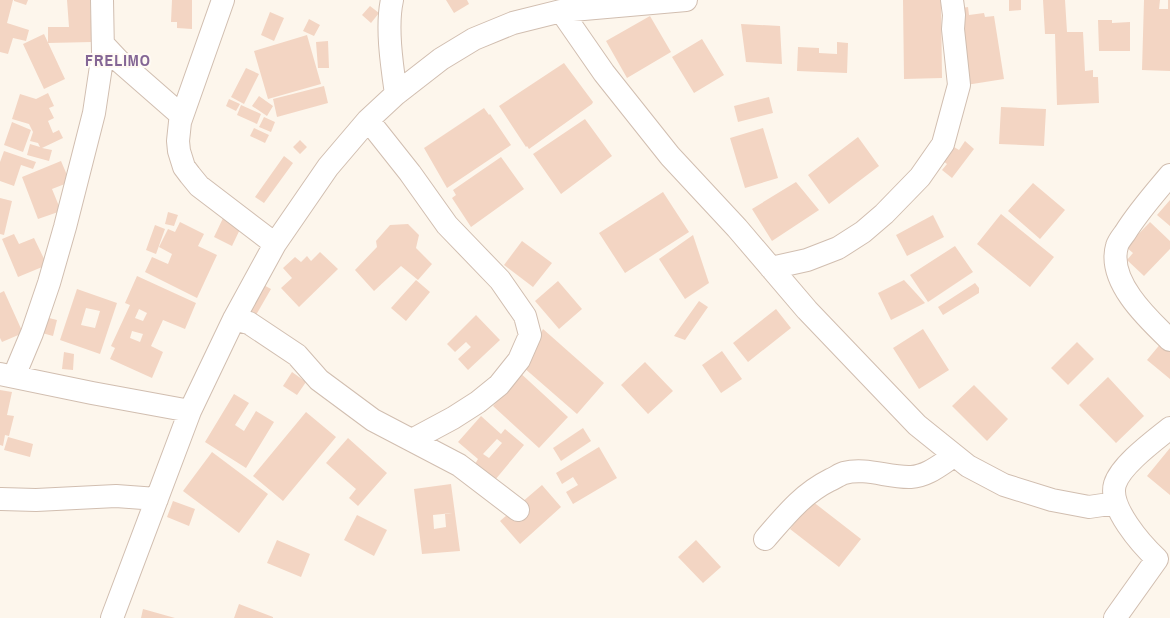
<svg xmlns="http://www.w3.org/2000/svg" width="1170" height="618" font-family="'Archivo Narrow',sans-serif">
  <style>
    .building { fill: #f3d5c3; fill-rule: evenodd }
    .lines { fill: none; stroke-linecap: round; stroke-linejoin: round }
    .minor-casing { stroke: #d1beb0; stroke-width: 24 }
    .minor { stroke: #fff; stroke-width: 22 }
    .labels { text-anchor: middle; stroke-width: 4; stroke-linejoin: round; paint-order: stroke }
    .district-label { font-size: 16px; font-weight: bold; letter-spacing: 1px; fill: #846695; stroke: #fffaf3 }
  </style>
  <rect width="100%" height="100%" fill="#fdf6ec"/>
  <path class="building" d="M0 0H13L7 23 29 30 26 41 13 38 8 54 0 52Z
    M14 0H28L26 5 14 1Z
    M67 0H90L92 42 48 43V27H69Z
    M172 0H192V29L177 28V22H171Z
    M446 0H467L469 4 454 13Z
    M903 0H941L942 78 904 79Z
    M1009 0H1021V10L1009 11Z
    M1043 0H1065L1067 32H1083L1085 71 1093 70V77H1098L1099 103 1057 105 1055 34H1045Z
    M1144 0H1160L1159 9H1168V0H1170V71L1142 70Z
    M370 6 379 13 371 23 362 15Z
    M968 7 969 15 984 13 985 17 994 16 1004 79 966 85 955 9Z
    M270 12 284 18 274 41 261 35Z
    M650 16 671 52 627 78 606 41Z
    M309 19 320 25 314 36 303 31Z
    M1098 20H1112V23L1130 22V51H1099Z
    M741 24 780 26 782 64 746 62Z
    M44 34 65 79 44 89 23 44Z
    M307 35 321 84 268 99 254 51Z
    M702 39 724 75 694 93 672 57Z
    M328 41 329 68H318L316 42Z
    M837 42 848 43 847 73 797 71 798 47 819 48V53L837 54Z
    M564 63 593 102 592 104 529 149 527 146 526 147 499 106Z
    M246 68 259 74 244 104 231 97Z
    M324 86 328 103 277 117 273 99Z
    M48 93 54 106 49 108 54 118 48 121 53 133 59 130 63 138 42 148 52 150 49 161 27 155 30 144 40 147 38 143 30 141 33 132 29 124 12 119 20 94 36 99Z
    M259 96 273 106 267 116 252 106Z
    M769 97 773 113 738 122 734 106Z
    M229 99 240 104 236 111 226 106Z
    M241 105 261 114 257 124 237 115Z
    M1001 107 1046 109 1044 146 999 144Z
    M484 108 489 115 490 114 511 145 447 188 424 148Z
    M264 117 275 122 271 132 259 127Z
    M585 119 612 156 561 194 533 154Z
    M12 122 31 130 23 152 4 145Z
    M254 128 269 135 265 143 250 136Z
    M763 128 778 178 745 188 730 138Z
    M858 137 879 166 829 204 808 175Z
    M300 140 307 147 300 154 293 147Z
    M965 141 974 149 952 178 942 170 947 164 943 161 954 147 959 150Z
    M4 151 36 162 33 169 21 165 14 186 0 181V162Z
    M284 156 293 163 264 203 255 197Z
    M501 157 524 189 471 227 452 198 456 195 453 190Z
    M61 161 70 182 52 189 61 211 38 219 22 177Z
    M796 182 819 210 772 241 752 209Z
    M1033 183 1065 210 1040 239 1008 211Z
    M663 192 689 232 625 273 599 233Z
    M0 198 12 201 4 235 0 234Z
    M1170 200V226L1157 215Z
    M168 212 178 215 174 226 165 224Z
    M225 214 243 223 232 246 214 237Z
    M1001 214 1054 257 1030 287 977 244Z
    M933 215 944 237 907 256 896 235Z
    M180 222 204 234 198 246 217 255 197 298 145 272 152 257 168 264 172 254 159 247 168 229 175 232Z
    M1150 222 1170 241V249L1144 276 1127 260 1133 253 1126 247Z
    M408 224 419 235 416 248 432 264 418 280 401 266 374 291 355 270 377 247 376 241 390 225Z
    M155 225 165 229 156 254 146 250Z
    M14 234 19 244 34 238 47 265 18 277 2 239Z
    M693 235 709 283 685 299 659 259Z
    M522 241 552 263 533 287 504 265Z
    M955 246 973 272 928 302 910 275Z
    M320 252 338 269 299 307 281 288 292 278 283 268 295 257 301 262 307 256 311 261Z
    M137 276 196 303 185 329 163 320 151 346 163 352 152 378 110 359 115 348 111 346 130 305 125 303ZM139 309 147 313 143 321 135 318ZM132 331 143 334 140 342 130 338Z
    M416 280 430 292 406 321 391 308Z
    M904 280 925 303 891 320 878 293Z
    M558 281 582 309 559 329 535 301Z
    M258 282 271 289 256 315 243 308Z
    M975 283 979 288V293L943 315 938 307Z
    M77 289 117 303 100 354 60 340ZM86 308 100 311 95 328 81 325Z
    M4 291 23 333 2 342 0 338V293Z
    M699 301 708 307 685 340 674 336Z
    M776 309 791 328 748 362 733 343Z
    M476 315 500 340 468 370 458 359 471 347 466 342 455 352 447 344Z
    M45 317 57 320 53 336 42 333Z
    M543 329 604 383 577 414 523 367Z
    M923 329 949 370 919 389 893 348Z
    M1167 336 1170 338V379L1147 360Z
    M1077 342 1094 359 1068 385 1051 368Z
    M722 351 742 379 721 393 702 365Z
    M64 352 74 354 73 370 62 369Z
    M645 362 673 391 648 414 621 385Z
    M517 370 568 417 539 448 493 406 508 388Z
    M292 372 306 382 297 395 283 386Z
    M1108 377 1144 416 1116 443 1079 405Z
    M974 385 1008 419 987 441 952 406Z
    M0 390 12 392 7 415 14 416 9 436 5 435 3 446 0 445Z
    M234 394 249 403 235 425 244 431 256 411 274 422 246 468 205 442Z
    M306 412 336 437 283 501 253 476Z
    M481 416 501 434 505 429 524 445 495 480 475 464 478 459 458 442ZM497 439 502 443 489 458 483 454Z
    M583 428 591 441 561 461 553 448Z
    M8 437 33 444 30 457 4 450Z
    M348 438 387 473 358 506 349 498 356 489 326 463Z
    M599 447 617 478 573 504 566 492 578 485 573 477 562 484 556 473Z
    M1170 448V495L1147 476Z
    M212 452 268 494 239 533 183 491Z
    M451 484 460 551 422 554 414 489ZM452 513 445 514 446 527 434 529 433 515Z
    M542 485 561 507 520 544 500 521Z
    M173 501 195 509 189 526 167 517Z
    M812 501 861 539 839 567 790 529Z
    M357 515 387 530 374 556 344 540Z
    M277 540 310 554 301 577 267 563Z
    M696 540 721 567 703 583 678 557Z
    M239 604 273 617V618H234Z
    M143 609 175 618H141Z"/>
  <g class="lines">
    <g class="minor-casing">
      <path id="minor" d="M223 0 180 122 178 141 179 151 184 167 190 175 199 186 275 244
        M392 0C386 27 392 66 396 94
        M561 11 604 73 670 156 737 228 807 310 917 425 968 466 1004 485 1052 500 1089 507 1116 503
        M103 44 118 60 182 116
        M368 120 410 173 447 225 500 280 525 316 530 335 519 360 499 385 478 402 453 418 412 440
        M1170 175C1154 194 1138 212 1125 233 1122 237 1118 242 1117 246 1107 281 1148 319 1170 340
        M771 268 807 260 838 248 863 232 884 214 920 177 943 144 959 85 953 29 954 15 952 0
        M234 319 249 323 297 355 319 380 373 420 459 465 518 510
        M0 374 92 393 190 411
        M14 376 32 333 49 283 65 227 94 113 103 53 102 0
        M1 499 36 500 116 496 157 499
        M765 539C785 516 802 494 830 480 835 478 840 474 844 473 866 467 889 478 911 477 928 476 941 464 954 456
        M112 618 190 411 234 319 275 244 328 167 368 120 396 94 441 59 474 39 513 23 561 11 686 0
        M1115 618 1157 559C1142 545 1108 507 1115 484 1121 465 1154 441 1170 428"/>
    </g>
    <use href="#minor" class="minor"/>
  </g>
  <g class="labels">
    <g class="district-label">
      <text x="118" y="66">FRELIMO</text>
    </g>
  </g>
</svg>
